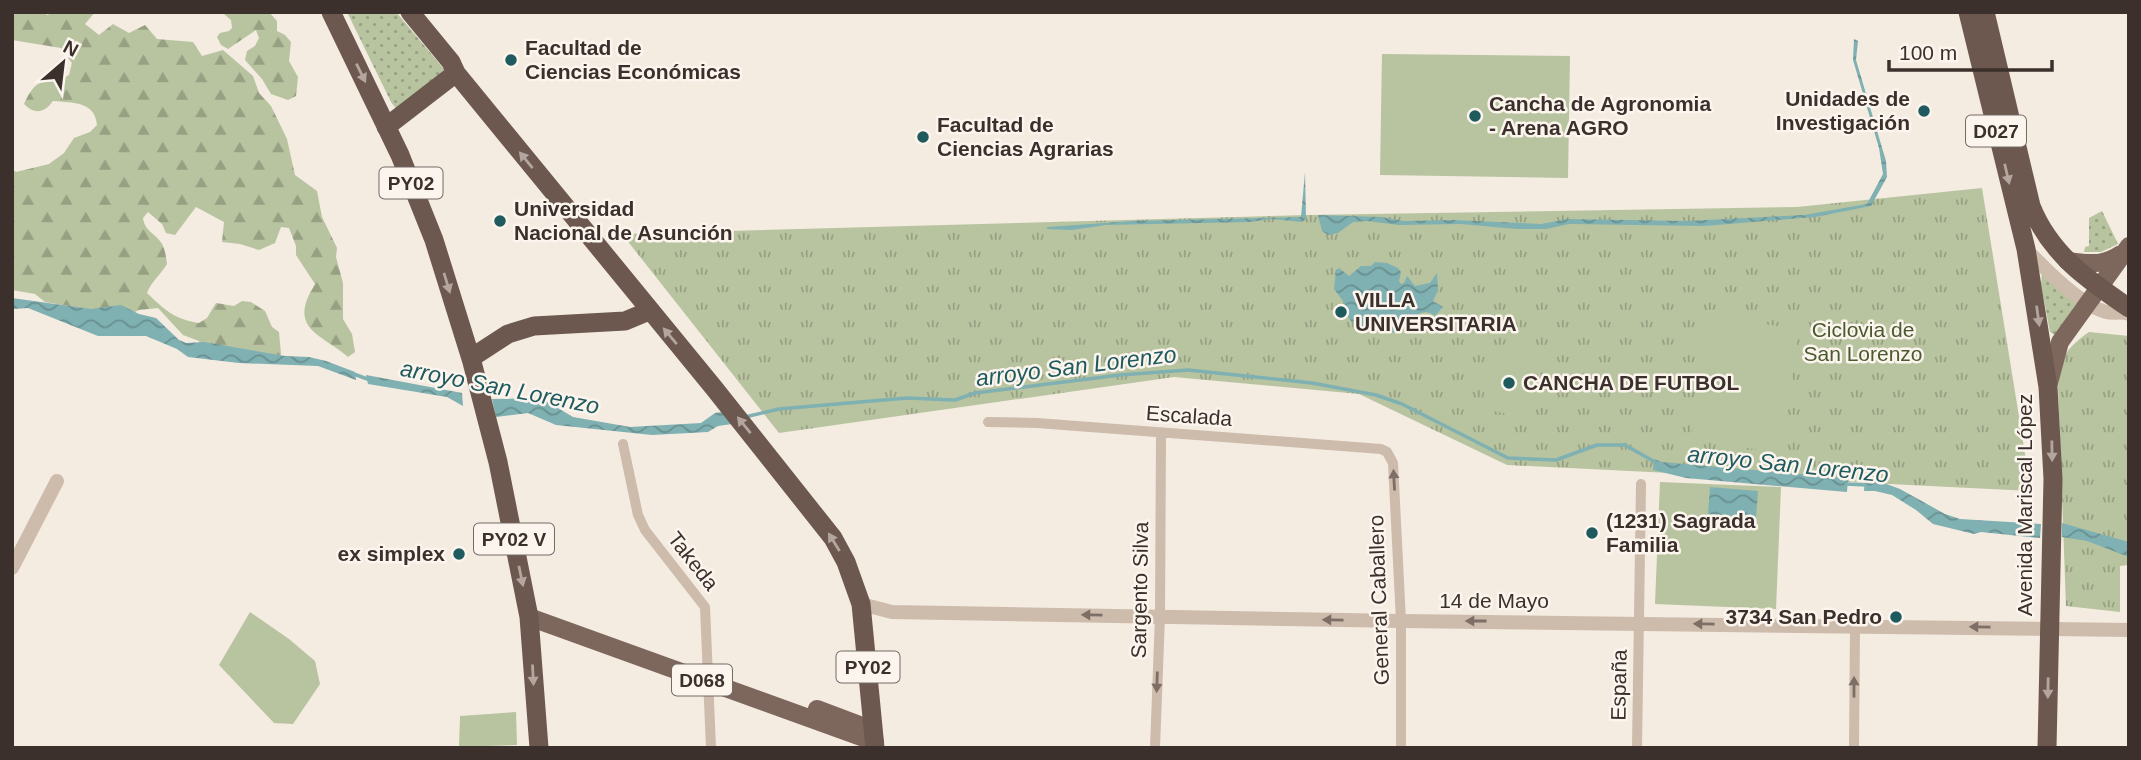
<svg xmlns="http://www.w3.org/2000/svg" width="2141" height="760" font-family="Arial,sans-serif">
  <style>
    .grass { fill: url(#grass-dots) }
    .forest { fill: url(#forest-firs) }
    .park { fill: url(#park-tufts) }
    .pitch { fill: #b8c4a0 }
    .water { fill: url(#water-waves) }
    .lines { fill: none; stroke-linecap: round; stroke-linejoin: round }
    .stream { stroke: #7fb0b2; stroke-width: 3.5 }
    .minor { stroke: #cdbbac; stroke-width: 10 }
    .tertiary { stroke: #cdbbac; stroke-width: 14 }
    .primary { stroke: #7d675c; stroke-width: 18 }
    .trunk { stroke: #6c584f; stroke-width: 19 }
    .oneway { fill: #b4a69e }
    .oneway2 { fill: #7d6f65 }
    .poi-dot { fill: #1f5a5e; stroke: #fbf5ee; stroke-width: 2.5 }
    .labels { text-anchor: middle; stroke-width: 5; stroke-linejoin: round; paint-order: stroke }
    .shield { fill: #fbf5ee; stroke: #756b66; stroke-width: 2 }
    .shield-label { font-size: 19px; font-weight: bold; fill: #3b302b }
    .poi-label { font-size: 21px; font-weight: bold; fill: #3b302b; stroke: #fbf5ee; text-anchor: start }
    .park-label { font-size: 21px; fill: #4a5a2e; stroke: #fbf5ee }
    .street-label { font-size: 21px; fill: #3b302b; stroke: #fbf5ee }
    .water-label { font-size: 23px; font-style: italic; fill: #1f5a5e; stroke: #fbf5ee }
  </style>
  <defs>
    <pattern id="grass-dots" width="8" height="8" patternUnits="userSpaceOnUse" patternTransform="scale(1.75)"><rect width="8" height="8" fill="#b8c4a0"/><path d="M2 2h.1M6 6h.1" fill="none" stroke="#97a083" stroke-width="1.8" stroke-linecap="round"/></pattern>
    <pattern id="forest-firs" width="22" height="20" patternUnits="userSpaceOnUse" patternTransform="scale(1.75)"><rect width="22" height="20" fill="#b8c4a0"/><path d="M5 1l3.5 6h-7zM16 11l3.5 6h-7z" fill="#97a083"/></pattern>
    <pattern id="park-tufts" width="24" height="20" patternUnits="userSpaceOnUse" patternTransform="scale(1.75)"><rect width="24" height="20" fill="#b8c4a0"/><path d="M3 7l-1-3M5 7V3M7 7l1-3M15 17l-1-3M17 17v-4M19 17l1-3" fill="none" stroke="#97a083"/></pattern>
    <pattern id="water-waves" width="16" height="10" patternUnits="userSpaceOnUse" patternTransform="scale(1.75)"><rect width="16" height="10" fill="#7fb0b2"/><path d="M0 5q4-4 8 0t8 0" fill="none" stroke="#699091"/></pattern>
  </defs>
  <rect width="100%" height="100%" fill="#f4ebe1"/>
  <path class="grass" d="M347 12H396L449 75 398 111 391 102Z
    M2102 211 2118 244 2101 252H2084L2085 247 2089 246V218Z
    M2042 274 2078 301 2055 335 2050 332 2041 284Z"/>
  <path class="forest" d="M12 12H43L47 15 56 12H95L85 24 99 35 113 24 129 33 145 25 157 39 193 42 202 56 223 50 253 76 259 93 271 106 287 139 295 175 317 191 322 217 337 248 336 257 343 283V319L352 334 355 352 348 357C320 333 287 329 315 284L296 255V246L289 228 281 227 275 243 259 250 240 244 222 242 224 222 196 207 175 235 166 233 162 224 148 212 143 218C145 231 153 232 160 241 165 247 166 256 167 264 161 274 151 282 147 293 165 310 174 319 199 323L207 318 216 303 234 306 242 301 251 302 265 311 272 327 279 332 281 354 279 358 203 354 199 341 183 335 158 308 139 310 127 316 45 302 35 294 12 290V169L16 172 49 164 64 153 74 138 90 132 97 125C95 101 73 103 53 101 44 113 35 115 24 104 41 69 45 90 69 75L72 63 61 48 12 40Z
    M225 12H269L277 21V31L285 35 291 42 289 61 298 77 296 96 288 100 271 94 262 79 245 60 247 51 255 46 259 38 256 30 228 49 221 45 217 37 220 33 229 31 232 28 231 20 224 14Z"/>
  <path class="park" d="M1982 188 2031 491 1507 465 1359 394 1174 377 779 433 622 234 1307 215 1797 207Z
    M2089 332 2129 336V565L2120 566V612L2066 606 2058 387C2060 358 2065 349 2089 332Z"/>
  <path class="pitch" d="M1382 54 1570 56 1568 178 1380 175Z
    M1707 316 1799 329 1782 453 1691 440Z
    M1493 348 1538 357 1526 417 1481 409Z
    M1660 482 1781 487 1776 609 1655 604Z
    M250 612 289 639 315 661 320 684 293 724 274 723 219 665Z
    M516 712 517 745 459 747 460 716Z"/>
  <path class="water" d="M1854 39 1858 41 1856 60 1886 161 1887 177 1871 206 1815 217 1704 226 1569 224 1546 229H1517L1460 224 1399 225 1367 221 1353 222 1338 233 1328 235 1322 231 1318 215 1381 217 1404 221 1453 220 1541 224 1568 219 1687 221 1804 215 1867 204 1883 174 1879 148 1853 60Z
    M1305 172 1306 219 1302 222 1272 219 1249 222 1106 225 1072 230 1046 229 1048 227 1132 221 1301 217Z
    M1375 262 1387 263 1398 268 1401 272 1399 281 1401 284 1404 283 1407 276 1415 286 1430 283 1437 273 1438 290 1433 301 1443 307 1435 316C1422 306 1416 319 1403 320V325L1395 333C1383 331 1378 322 1368 322L1360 328 1355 326 1344 312 1343 301 1334 289 1336 271 1339 268 1349 276 1361 266H1371Z
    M12 298 91 309 121 305 139 314 156 318 179 340 186 343 204 342 285 356 309 357 326 361 355 372 356 380 318 366 239 363 188 357 177 349 146 336H98L28 308 12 309Z
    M366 375 462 393 463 406 447 397 368 384Z
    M541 398 573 417 630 427 701 423 715 413 722 412 732 424 718 426 708 432 652 435 556 425 528 413 496 417 492 399Z
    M1654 459 1662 462 1848 478 1847 492 1686 478 1653 470Z
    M1865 476 1900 489 1945 514 1960 519 2041 524 2040 538 1981 532 1974 534 1933 524 1916 510 1892 495 1875 491H1864Z
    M1710 487 1758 491 1756 518 1708 514Z
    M2062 523 2129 542V557L2087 541 2062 537Z"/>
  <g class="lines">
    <path class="stream" d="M351 373 370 380
      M745 417 779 409 907 398 955 400 975 393 1120 375 1188 370 1312 383 1376 395 1402 404 1508 458 1556 460 1597 445H1625L1655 462
      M1846 484 1866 485"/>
    <path class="minor" d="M988 422 1037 423 1381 449 1387 452 1393 463 1401 621V748
      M623 444 638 515 645 530 705 607 711 748
      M1155 748 1160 616 1161 434
      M1637 748 1641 484
      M1854 748 1855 626"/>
    <path class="tertiary" d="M2026 249C2044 268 2080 305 2106 312 2114 314 2121 311 2129 314
      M12 568 57 481
      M861 604 892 612 1401 621 2129 630"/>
    <path class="primary" d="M2067 261C2088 263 2102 267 2121 254
      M2049 383 2060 342 2129 246
      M529 617 875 742
      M817 709 870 729"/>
    <path class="trunk" d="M331 12 400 155 434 240 472 362 498 462 529 617 539 748
      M410 12 451 62 456 73 714 388 833 538 846 562 861 604 875 748
      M1968 12 2026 249 2048 387 2053 479 2047 748
      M1985 12 2031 206C2050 254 2088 280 2129 308
      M386 127 456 73
      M471 358 508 334 534 326 625 321 649 311"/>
  </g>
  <defs><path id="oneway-solid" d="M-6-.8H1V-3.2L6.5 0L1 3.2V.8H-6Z" transform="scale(1.75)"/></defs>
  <g class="oneway">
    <use href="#oneway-solid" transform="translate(361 73) rotate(64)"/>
    <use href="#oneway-solid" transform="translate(526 160) rotate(-129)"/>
    <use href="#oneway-solid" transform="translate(2007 174) rotate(77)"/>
    <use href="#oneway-solid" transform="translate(447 283) rotate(73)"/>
    <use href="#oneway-solid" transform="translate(2038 316) rotate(82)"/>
    <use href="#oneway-solid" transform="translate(670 336) rotate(-130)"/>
    <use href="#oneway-solid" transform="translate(744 425) rotate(-129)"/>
    <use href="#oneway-solid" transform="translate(2052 451) rotate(89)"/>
    <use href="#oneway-solid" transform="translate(834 542) rotate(-122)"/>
    <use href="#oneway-solid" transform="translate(521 576) rotate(78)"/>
    <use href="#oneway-solid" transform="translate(533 675) rotate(87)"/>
    <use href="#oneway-solid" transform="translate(2048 688) rotate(91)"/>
  </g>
  <g class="oneway2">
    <use href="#oneway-solid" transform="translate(1394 480) rotate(-93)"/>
    <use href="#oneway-solid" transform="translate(1092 615) rotate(-179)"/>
    <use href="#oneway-solid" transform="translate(1333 620) rotate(-179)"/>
    <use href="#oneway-solid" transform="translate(1476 621) rotate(-180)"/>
    <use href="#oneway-solid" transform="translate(1704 624) rotate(-179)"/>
    <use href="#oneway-solid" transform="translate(1980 627) rotate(-179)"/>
    <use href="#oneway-solid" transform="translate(1157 682) rotate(92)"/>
    <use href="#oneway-solid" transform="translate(1854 687) rotate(-90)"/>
  </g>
  <g class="poi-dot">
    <circle cx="511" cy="60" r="7"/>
    <circle cx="1924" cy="111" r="7"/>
    <circle cx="1475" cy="116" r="7"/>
    <circle cx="923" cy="137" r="7"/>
    <circle cx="500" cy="221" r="7"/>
    <circle cx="1341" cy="312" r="7"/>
    <circle cx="1509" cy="383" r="7"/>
    <circle cx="1592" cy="533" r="7"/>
    <circle cx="459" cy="554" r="7"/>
    <circle cx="1896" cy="617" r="7"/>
  </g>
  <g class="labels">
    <g class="shield">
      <rect x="1966" y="115.5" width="60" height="31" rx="5"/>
      <rect x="379.5" y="167.5" width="63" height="31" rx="5"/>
      <rect x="474" y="523.5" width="80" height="31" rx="5"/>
      <rect x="836.5" y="651.5" width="63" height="31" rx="5"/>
      <rect x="672" y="664.5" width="60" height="31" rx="5"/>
    </g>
    <g class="shield-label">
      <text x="1996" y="138">D027</text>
      <text x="411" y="190">PY02</text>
      <text x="514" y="546">PY02 V</text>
      <text x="868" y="674">PY02</text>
      <text x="702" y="687">D068</text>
    </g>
    <g class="poi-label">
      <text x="525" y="55">Facultad de<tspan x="525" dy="24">Ciencias Económicas</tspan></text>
      <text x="1910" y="106" text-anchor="end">Unidades de<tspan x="1910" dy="24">Investigación</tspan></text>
      <text x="1489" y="111">Cancha de Agronomia<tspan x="1489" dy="24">- Arena AGRO</tspan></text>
      <text x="937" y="132">Facultad de<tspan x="937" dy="24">Ciencias Agrarias</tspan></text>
      <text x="514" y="216">Universidad<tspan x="514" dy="24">Nacional de Asunción</tspan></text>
      <text x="1355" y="307">VILLA<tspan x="1355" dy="24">UNIVERSITARIA</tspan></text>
      <text x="1523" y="390">CANCHA DE FUTBOL</text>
      <text x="1606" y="528">(1231) Sagrada<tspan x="1606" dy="24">Familia</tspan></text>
      <text x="445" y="561" text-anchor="end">ex simplex</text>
      <text x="1882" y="624" text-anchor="end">3734 San Pedro</text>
    </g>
    <g class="park-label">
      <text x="1863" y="337">Ciclovia de<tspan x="1863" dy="24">San Lorenzo</tspan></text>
    </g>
    <g class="street-label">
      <text transform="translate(1189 416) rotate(4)" y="7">Escalada</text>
      <text transform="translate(2025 505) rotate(-90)" y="7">Avenida Mariscal López</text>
      <text transform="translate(693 561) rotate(52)" y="7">Takeda</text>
      <text transform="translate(1140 590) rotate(-89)" y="7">Sargento Silva</text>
      <text transform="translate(1379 600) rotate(-92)" y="7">General Caballero</text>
      <text x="1494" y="608">14 de Mayo</text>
      <text transform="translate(1619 685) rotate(-89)" y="7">España</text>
    </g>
    <g class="water-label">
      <text transform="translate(1076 366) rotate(-7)" y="8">arroyo San Lorenzo</text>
      <text transform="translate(500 387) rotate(11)" y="8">arroyo San Lorenzo</text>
      <text transform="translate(1788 464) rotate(6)" y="8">arroyo San Lorenzo</text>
    </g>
  </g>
  <rect width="2141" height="760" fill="none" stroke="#3b302b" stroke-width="28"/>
  <g transform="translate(63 63) rotate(28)" stroke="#fbf5ee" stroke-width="5" paint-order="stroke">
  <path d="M0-5L12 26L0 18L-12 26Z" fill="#3b302b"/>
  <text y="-10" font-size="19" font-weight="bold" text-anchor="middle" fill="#3b302b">N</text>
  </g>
  <path d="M1889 60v10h163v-10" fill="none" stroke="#3b302b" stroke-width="3.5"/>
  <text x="1899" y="60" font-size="21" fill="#3b302b" stroke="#fbf5ee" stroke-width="5" paint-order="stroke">100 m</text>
</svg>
